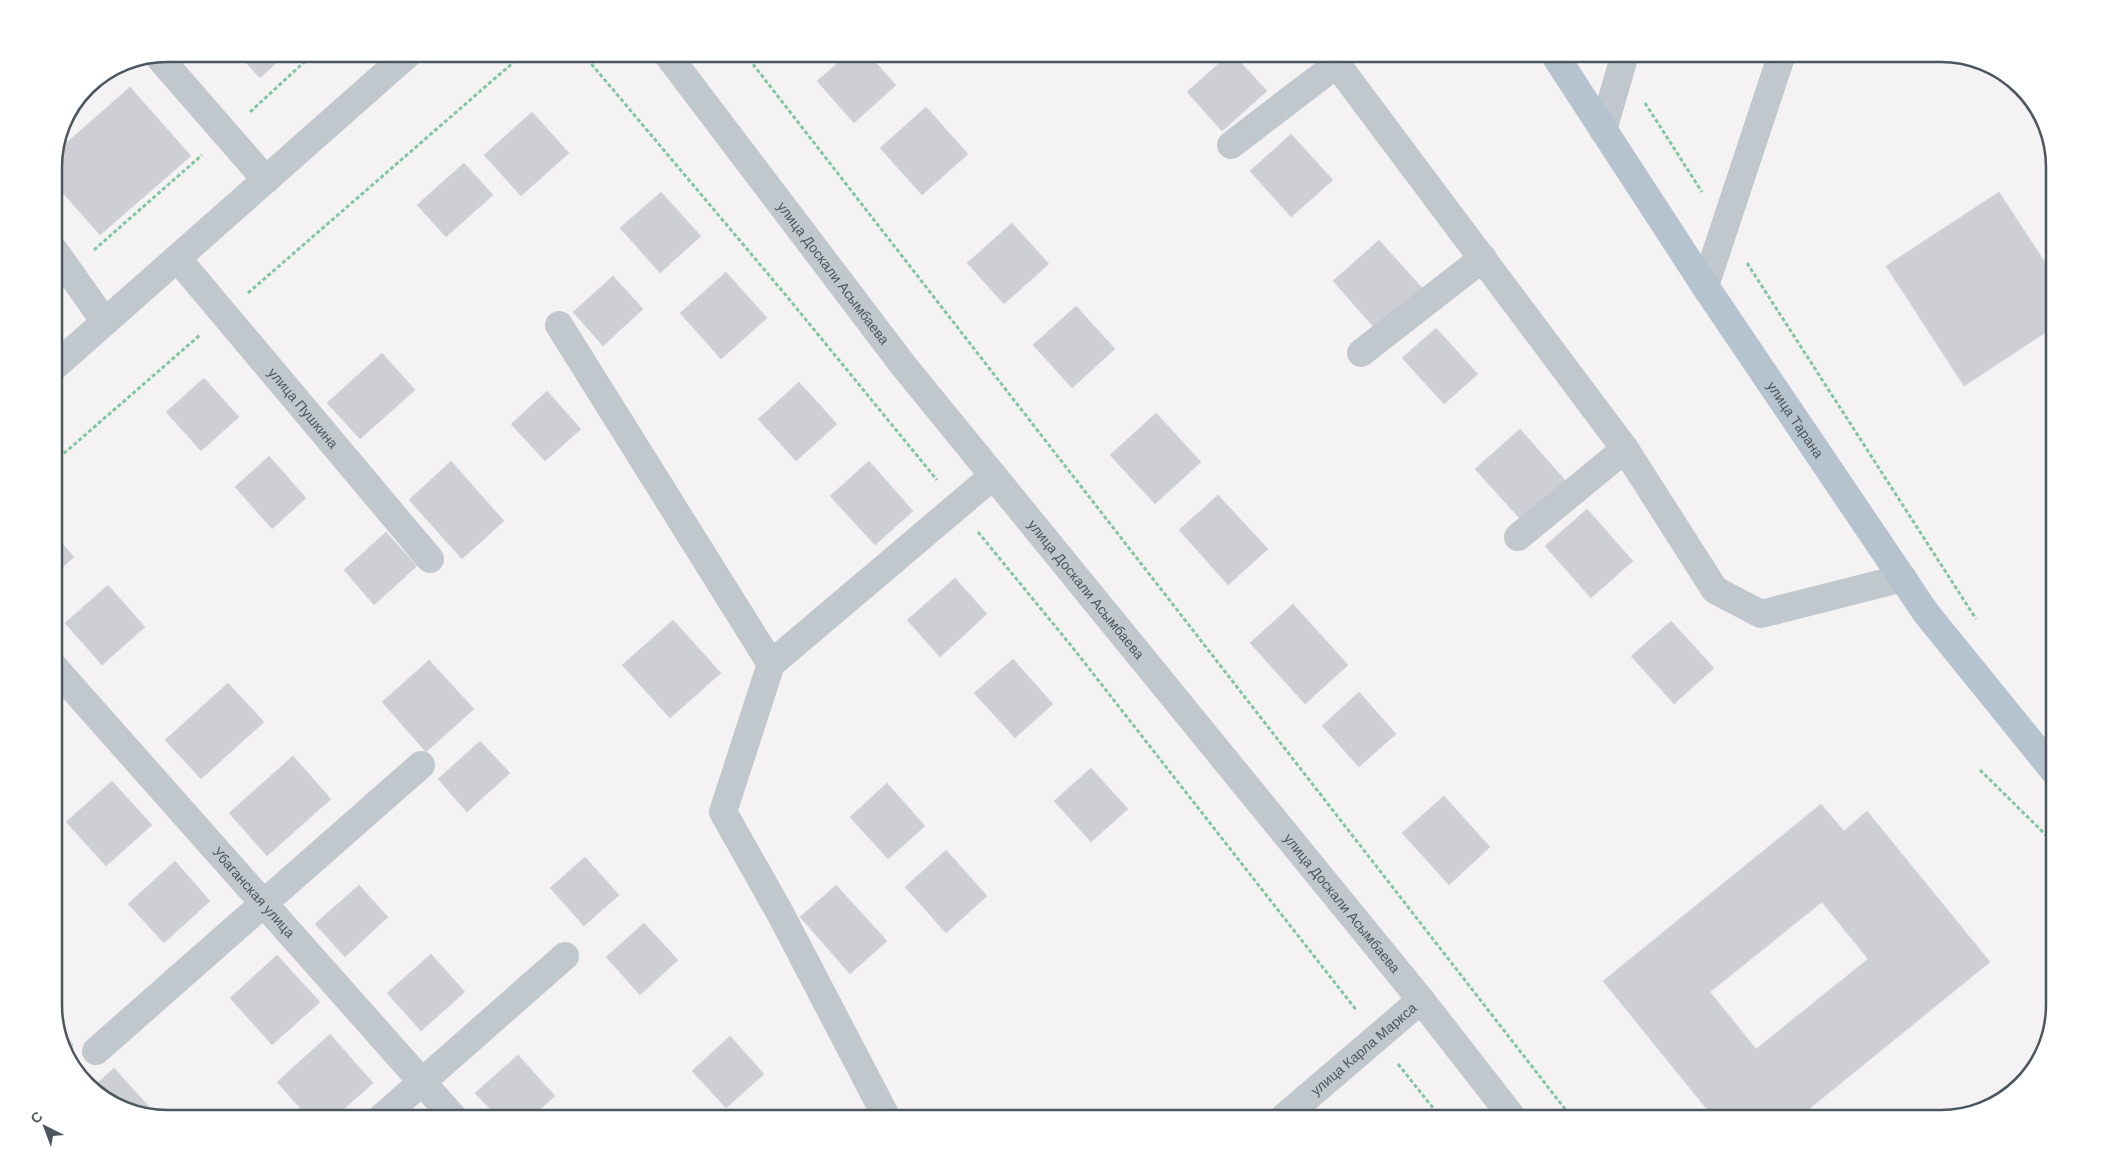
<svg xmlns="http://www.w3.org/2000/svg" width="2108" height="1172" font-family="'DM Sans',sans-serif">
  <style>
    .building { fill: #cdcfd4; stroke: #d7d9dd; fill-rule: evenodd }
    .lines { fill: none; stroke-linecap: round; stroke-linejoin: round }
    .path { stroke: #81c7a1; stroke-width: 3; stroke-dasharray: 4 2.5; stroke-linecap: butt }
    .minor { stroke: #c0c7cd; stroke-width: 28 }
    .major { stroke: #b5c3ce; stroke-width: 28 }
    .labels { text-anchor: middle; stroke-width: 4.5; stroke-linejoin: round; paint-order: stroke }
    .street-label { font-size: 14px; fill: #4c565e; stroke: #fff }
    .rim { fill: none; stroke: #4c565e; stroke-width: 2.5 }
  </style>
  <rect width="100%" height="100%" fill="#f4f2f3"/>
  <path class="building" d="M238 54H286L260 78Z
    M848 54H868L896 85 854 123 817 81Z
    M1229 54H1233L1267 91 1222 131 1187 92Z
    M130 87 191 156 100 235 54 183V160L56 152Z
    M926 107 968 154 922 195 880 148Z
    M532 112 569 153 521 196 484 155Z
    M1291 134 1333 180 1291 217 1250 171Z
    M464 163 493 195 446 237 417 205Z
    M661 192 701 236 660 273 620 228Z
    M1999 192 2054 276V327L1964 386 1886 266Z
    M1012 223 1049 264 1004 304 967 263Z
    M1379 240 1424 290 1378 332 1333 281Z
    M726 272 767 318 721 359 680 313Z
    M613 276 643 309 603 346 573 312Z
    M1076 306 1115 349 1072 388 1033 345Z
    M1436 328 1478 374 1444 404 1402 358Z
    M382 353 415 390 360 439 327 403Z
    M204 378 239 417 201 451 166 412Z
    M799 382 837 424 796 461 758 419Z
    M547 391 581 429 545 461 511 424Z
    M1156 413 1201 462 1155 504 1110 455Z
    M1520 429 1565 480 1521 520 1475 469Z
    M269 456 306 498 272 529 235 487Z
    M451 461 504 521 462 559 409 500Z
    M869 461 913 511 875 545 830 496Z
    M1218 495 1268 549 1228 585 1179 530Z
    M1587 509 1633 561 1591 598 1545 546Z
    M386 532 417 566 374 605 344 570Z
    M54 534 74 557 54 575Z
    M955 578 987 614 940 657 907 620Z
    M108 585 145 627 102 665 65 623Z
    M1293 604 1348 665 1305 704 1250 643Z
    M673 620 721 673 670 718 622 665Z
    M1671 621 1714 668 1674 704 1631 656Z
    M1013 659 1053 704 1015 738 974 693Z
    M429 660 474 709 426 752 382 702Z
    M228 683 264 722 201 779 165 740Z
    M1359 692 1396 734 1359 767 1322 726Z
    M480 741 510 773 467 812 438 779Z
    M293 756 331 799 267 856 229 813Z
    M1091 768 1128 809 1091 842 1054 801Z
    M112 781 152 825 106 866 66 822Z
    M887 783 925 826 888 859 850 817Z
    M1444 796 1490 847 1449 885 1402 833Z
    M1821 804 1844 831 1867 811 1990 962 1798 1118H1714L1603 981ZM1822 902 1868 959 1756 1049 1710 992Z
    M946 850 987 896 946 933 905 887Z
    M585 857 619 895 584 926 550 888Z
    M175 861 210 901 164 943 128 904Z
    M359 885 388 917 345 957 315 924Z
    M836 885 887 941 850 974 800 917Z
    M644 923 678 960 640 995 606 957Z
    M431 954 465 992 421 1031 387 993Z
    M277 955 320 1002 272 1045 230 998Z
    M60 1029 74 1045 67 1051Z
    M330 1034 373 1083 334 1118H309L277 1082Z
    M730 1036 764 1074 726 1108 692 1071Z
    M518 1055 555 1096 530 1118H498L475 1093Z
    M114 1068 151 1109 148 1113 111 1103 93 1087Z"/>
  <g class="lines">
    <path class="path" d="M583 54 789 299 937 480
      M745 54 1572 1118
      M1645 103 1702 192
      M250 112 313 54
      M94 250 202 155
      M1747 263 1976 619
      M248 293 523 54
      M54 462 200 335
      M978 532 1073 648 1357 1011
      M1980 770 2054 843
      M1398 1064 1441 1118"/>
    <g class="minor">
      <path id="s1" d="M667 54 903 365 1421 1000 1513 1118"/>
      <path d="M1329 54 1625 449 1715 590 1761 614 1903 578"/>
      <path d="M158 56 266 180"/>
      <path d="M1603 130 1625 54"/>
      <path d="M1231 145 1337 64"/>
      <path d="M54 250 105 322"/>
      <path id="s2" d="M177 258 430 559"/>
      <path d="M1705 286 1782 54"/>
      <path d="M559 325 771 664 723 812 780 913 887 1118"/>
      <path d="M1361 353 1483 258"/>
      <path d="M54 367 408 54"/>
      <path d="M1518 537 1625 449"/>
      <path d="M771 664 993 476"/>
      <path id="s3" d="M54 667 454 1118"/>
      <path d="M96 1051 421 765"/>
      <path d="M381 1118 565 956"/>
      <path id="s4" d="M1283 1118 1421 1000"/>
    </g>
    <path class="major" id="s5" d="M1554 54 1705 286 1926 613 2054 771"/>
  </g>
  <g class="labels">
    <g class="street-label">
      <text dy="5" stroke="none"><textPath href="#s1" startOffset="275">улица Доскали Асымбаева</textPath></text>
      <text dy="5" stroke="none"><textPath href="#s2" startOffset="196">улица Пушкина</textPath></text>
      <text dy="5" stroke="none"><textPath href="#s5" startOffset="438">улица Тарана</textPath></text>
      <text dy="5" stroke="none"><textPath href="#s1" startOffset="680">улица Доскали Асымбаева</textPath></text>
      <text dy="5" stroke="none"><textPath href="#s3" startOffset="301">Убаганская улица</textPath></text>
      <text dy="5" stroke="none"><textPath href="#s1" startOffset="1085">улица Доскали Асымбаева</textPath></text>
      <text dy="5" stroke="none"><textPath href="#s4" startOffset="106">улица Карла Маркса</textPath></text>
    </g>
  </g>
  <path d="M0 0H2108V1172H0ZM167 62H1941A105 105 0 0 1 2046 167V1005A105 105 0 0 1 1941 1110H167A105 105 0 0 1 62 1005V167A105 105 0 0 1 167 62Z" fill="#fff" fill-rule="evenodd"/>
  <path class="rim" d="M167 62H1941A105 105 0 0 1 2046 167V1005A105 105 0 0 1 1941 1110H167A105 105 0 0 1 62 1005V167A105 105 0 0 1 167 62Z"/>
  <g transform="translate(45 1127) rotate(318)" stroke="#ffffff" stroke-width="4" paint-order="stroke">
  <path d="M0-4L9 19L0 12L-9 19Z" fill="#4c565e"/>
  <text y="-8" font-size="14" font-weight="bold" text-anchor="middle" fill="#4c565e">С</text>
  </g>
</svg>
